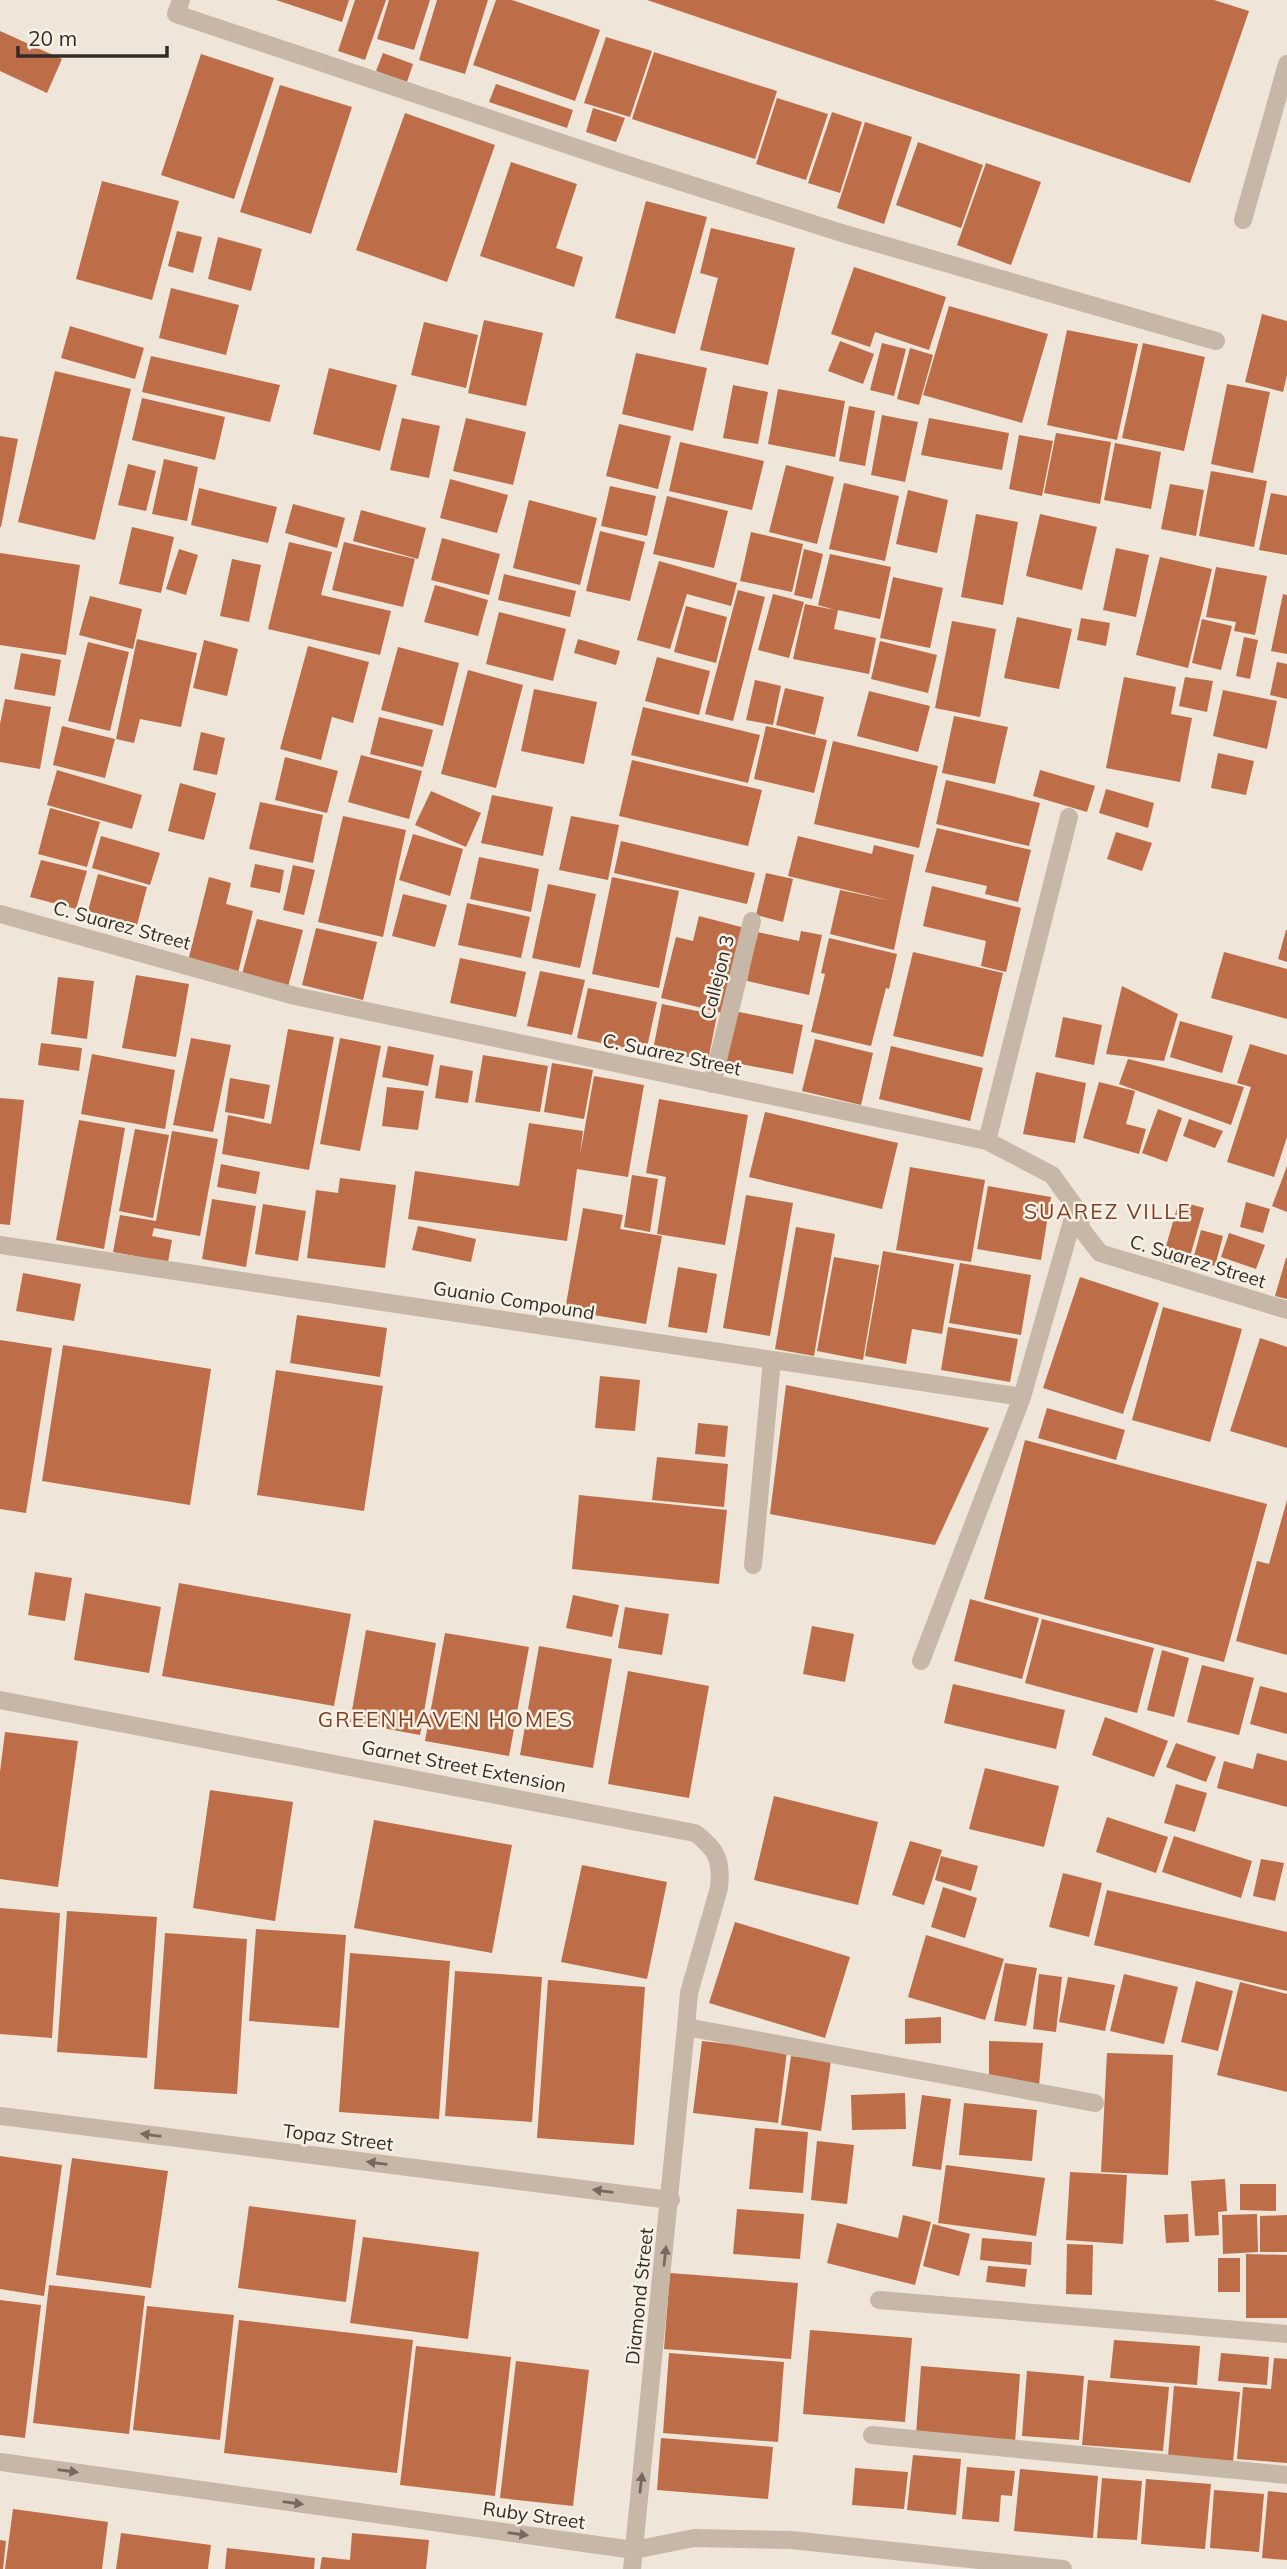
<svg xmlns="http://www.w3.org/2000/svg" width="1287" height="2569" font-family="Mulish,sans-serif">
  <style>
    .building { fill: #be6d49 }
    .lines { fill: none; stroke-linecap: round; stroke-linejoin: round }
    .minor { stroke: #c6b7a6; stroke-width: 18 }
    .oneway { fill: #756a60 }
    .labels { text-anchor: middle; stroke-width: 5; stroke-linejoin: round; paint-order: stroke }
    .street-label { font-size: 19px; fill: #332b27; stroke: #f7f0e5 }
    .neighbourhood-label { font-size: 21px; letter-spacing: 2px; fill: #7c4025; stroke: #f7f0e5 }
  </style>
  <rect width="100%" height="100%" fill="#efe6d9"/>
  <path class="building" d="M276 0H349L342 22Z
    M355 0H386L365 60 338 51Z
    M389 0H430L414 50 377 39Z
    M437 0H488L465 74 419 60Z
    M496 0H512L600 30 575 101 473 65Z
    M647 0H1214L1249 11 1190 183Z
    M0 31 62 59 47 93 0 71Z
    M606 37 652 51 630 117 584 103Z
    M654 52 777 91 755 159 632 119Z
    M383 53 413 64 407 82 376 71Z
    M201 54 274 78 234 199 161 175Z
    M496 84 573 110 567 128 489 102Z
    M280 85 352 107 311 234 240 212Z
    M777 98 828 114 806 180 756 164Z
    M593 108 625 118 616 142 586 132Z
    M832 112 862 122 840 193 808 183Z
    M405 113 495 145 447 282 356 250Z
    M865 122 912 137 884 224 837 208Z
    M918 142 983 165 961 228 896 205Z
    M511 162 577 184 556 248 583 257 574 287 480 256Z
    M986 163 1041 182 1011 265 957 245Z
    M102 181 179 201 152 300 76 279Z
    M646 201 707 217 675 334 615 318Z
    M711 228 795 248 768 365 700 350 718 278 700 273Z
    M177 231 202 237 193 273 168 266Z
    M218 237 262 249 251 291 208 279Z
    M854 267 946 297 929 350 875 332 870 347 831 334Z
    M171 288 239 305 226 355 159 338Z
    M949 306 1048 334 1022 423 923 395Z
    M1262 314 1287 321V375L1283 392 1245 382Z
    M484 320 543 333 526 406 468 393Z
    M424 322 478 335 466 388 411 375Z
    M70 326 144 348 135 379 61 358Z
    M1067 330 1138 344 1117 440 1047 425Z
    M840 341 874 354 863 384 828 371Z
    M882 343 906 349 894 396 870 390Z
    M1143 343 1205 357 1184 451 1122 438Z
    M910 348 933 355 919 405 897 399Z
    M636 353 707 368 693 431 622 414Z
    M151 356 280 385 270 422 142 392Z
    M329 368 397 385 380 451 313 434Z
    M55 371 131 389 95 540 18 522Z
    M1227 384 1270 392 1253 473 1211 464Z
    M733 385 768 392 758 444 723 438Z
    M778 389 845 401 835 457 768 444Z
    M142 398 225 417 215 460 132 440Z
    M849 406 875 411 865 466 839 461Z
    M882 415 918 422 905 482 871 475Z
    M402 418 440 426 429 478 390 470Z
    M466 418 526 432 513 485 453 471Z
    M929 418 1009 433 1002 470 921 455Z
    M619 424 671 436 658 489 606 476Z
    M1056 433 1111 442 1100 504 1044 493Z
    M1019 435 1053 441 1042 496 1009 489Z
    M0 436 18 439 1 527H0Z
    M680 442 764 461 752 510 669 491Z
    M1115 443 1161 452 1151 509 1104 500Z
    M164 459 198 467 187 521 152 514Z
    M128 464 156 471 146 511 118 505Z
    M786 465 834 477 817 544 769 532Z
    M1211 471 1267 481 1254 547 1199 536Z
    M450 479 508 495 497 533 440 518Z
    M844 483 899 496 885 561 829 549Z
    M1170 484 1204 490 1196 536 1161 529Z
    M610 486 656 496 647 536 601 526Z
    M199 488 277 507 268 543 191 525Z
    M908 490 948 500 937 553 896 544Z
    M1271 493 1287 496V555L1259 550Z
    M667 496 728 511 714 568 653 554Z
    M529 500 597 518 580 585 513 568Z
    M293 504 345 518 337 548 285 533Z
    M361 510 426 528 418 559 353 541Z
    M976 514 1018 522 1003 605 961 597Z
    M1040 514 1097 527 1082 590 1026 576Z
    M132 527 174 537 161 593 119 584Z
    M600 531 645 542 630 601 586 591Z
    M751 532 803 544 792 592 740 581Z
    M442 538 500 554 489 595 431 580Z
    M289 542 332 552 321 595 391 611 380 655 268 629Z
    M344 542 415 559 403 607 332 590Z
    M1116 548 1149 555 1136 617 1103 610Z
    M179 549 198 555 186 595 166 589Z
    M804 549 823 554 812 599 794 595Z
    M0 553 80 565 66 655 0 645Z
    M830 554 891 567 880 619 838 610 834 629 876 638 869 674 793 659 805 604 835 610 818 605Z
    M1160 557 1212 569 1188 668 1136 655Z
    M232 559 261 565 249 622 220 616Z
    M659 561 737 583 731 606 687 594 670 649 637 640Z
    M1216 567 1267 576 1255 635 1234 631 1236 622 1206 617Z
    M504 574 576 591 570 617 498 600Z
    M893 577 943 588 930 648 880 638Z
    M435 585 488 600 478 636 424 622Z
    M738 590 765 597 733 721 705 714Z
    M773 594 804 602 789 658 758 650Z
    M1283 594 1287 595V654L1271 651Z
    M90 596 142 609 133 649 79 635Z
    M686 606 727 617 716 663 674 652Z
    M499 612 566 629 553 681 486 664Z
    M1017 617 1072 629 1059 689 1004 678Z
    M1081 618 1110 623 1106 646 1077 640Z
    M1202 619 1232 626 1221 670 1192 663Z
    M952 621 996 629 980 717 935 708Z
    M1244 637 1258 640 1250 679 1236 676Z
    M137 639 197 653 181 727 140 719 134 743 116 739Z
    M578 639 620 651 616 665 574 653Z
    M204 640 238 649 227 696 193 688Z
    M880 641 937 655 928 693 871 679Z
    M88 642 129 652 110 731 68 721Z
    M308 646 369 662 353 723 332 717 321 760 280 749Z
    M398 647 459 663 443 726 381 710Z
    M21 653 61 660 55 696 14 689Z
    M657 657 710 671 699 715 645 701Z
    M1277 662 1287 664V699L1270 695Z
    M468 670 523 685 496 788 441 774Z
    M1124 677 1176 687 1171 714 1192 718 1180 782 1106 768Z
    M1185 677 1213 681 1207 712 1179 706Z
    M755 680 781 686 773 725 746 720Z
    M785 688 824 697 815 735 776 725Z
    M534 689 597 702 584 764 521 751Z
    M1223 690 1277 701 1267 749 1213 736Z
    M869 691 930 706 918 752 857 736Z
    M5 699 51 707 40 769 0 762V724Z
    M643 707 760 735 748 783 631 755Z
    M954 716 1008 727 995 784 942 773Z
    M379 717 433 730 423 767 370 754Z
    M62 726 115 739 105 778 53 765Z
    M766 726 827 740 814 793 754 779Z
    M201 732 225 738 217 775 193 770Z
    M833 741 938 766 919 848 814 824Z
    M1218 753 1254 761 1246 795 1211 788Z
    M361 755 422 771 409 819 348 802Z
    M285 757 338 771 327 813 275 800Z
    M632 760 762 790 748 846 619 816Z
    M57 770 142 795 132 829 47 805Z
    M1040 770 1095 786 1087 812 1033 796Z
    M946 780 1040 803 1029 846 936 824Z
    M180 783 216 793 204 840 168 831Z
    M1106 789 1154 803 1148 828 1099 813Z
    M431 791 481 813 466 847 415 825Z
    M492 795 553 807 543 856 481 843Z
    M260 802 323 815 313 863 249 849Z
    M50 808 100 822 87 867 38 854Z
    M343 816 406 830 383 937 318 922Z
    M571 816 619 825 608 880 559 870Z
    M937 828 1031 850 1018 902 985 894 987 886 925 872Z
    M1116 832 1152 843 1142 871 1107 859Z
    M413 834 463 849 450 896 399 880Z
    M101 836 160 853 150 885 92 868Z
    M798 836 872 854 874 845 914 855 894 950 830 934 840 890 892 901 788 876Z
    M621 841 755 873 747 904 614 873Z
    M479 857 539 869 531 912 470 899Z
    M41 860 87 871 76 909 30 897Z
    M255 864 284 870 280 893 250 887Z
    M293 865 315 870 304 915 283 910Z
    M766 873 793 879 783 922 756 915Z
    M98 874 147 887 137 925 88 911Z
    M209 877 231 883 226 904 253 911 238 973 188 961Z
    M612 877 679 891 659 988 592 974Z
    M548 884 596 894 580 968 532 958Z
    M932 886 1021 908 1006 972 981 966 986 941 923 926Z
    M403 894 447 905 435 947 392 936Z
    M467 903 530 917 521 958 458 945Z
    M699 916 745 928 722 1013 661 998 676 937 693 941Z
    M257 919 303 930 288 987 242 974Z
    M316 928 377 942 363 1000 302 985Z
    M1286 930H1287V962L1278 959Z
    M801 931 822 935 809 995 747 981 757 932 799 941Z
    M829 938 897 954 889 989 886 988 871 1046 811 1032 825 974 821 973Z
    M913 952 1003 973 983 1057 893 1036Z
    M1224 952 1287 969V1019L1211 998Z
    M460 958 526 972 516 1017 450 1003Z
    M540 971 585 980 572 1035 527 1026Z
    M136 975 189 984 176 1057 122 1048Z
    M58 977 94 981 87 1039 51 1034Z
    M1122 986 1178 1014 1164 1061 1106 1054Z
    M588 988 657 1002 646 1052 577 1038Z
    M662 1004 717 1015 708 1061 653 1050Z
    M734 1011 803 1025 793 1074 725 1061Z
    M1063 1017 1102 1025 1094 1065 1055 1057Z
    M1180 1021 1233 1036 1222 1073 1170 1057Z
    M288 1029 334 1037 309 1170 222 1154 228 1115 271 1124Z
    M191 1038 231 1045 213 1132 173 1125Z
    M340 1038 381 1046 360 1151 320 1144Z
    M815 1039 873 1053 861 1105 802 1091Z
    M41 1043 82 1048 79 1071 38 1065Z
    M1250 1044 1287 1055V1137L1274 1177 1227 1162 1251 1087 1237 1083Z
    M388 1046 434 1055 428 1086 382 1077Z
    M891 1046 983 1068 970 1121 879 1099Z
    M92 1054 175 1070 165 1129 81 1114Z
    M483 1055 548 1066 540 1112 475 1102Z
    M1128 1059 1244 1087 1231 1125 1119 1084Z
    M552 1063 593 1070 584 1119 544 1112Z
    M440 1065 473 1071 468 1103 435 1098Z
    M1036 1072 1086 1083 1075 1143 1023 1134Z
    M594 1076 644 1085 628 1177 577 1169 567 1241 408 1219 415 1171 519 1186 529 1123 583 1131 580 1155Z
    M230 1078 270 1085 264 1119 225 1112Z
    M1099 1082 1135 1091 1126 1124 1146 1129 1139 1154 1083 1138Z
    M387 1087 424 1091 418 1130 382 1126Z
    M0 1098 24 1100 10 1225 0 1224Z
    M659 1099 748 1115 725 1245 657 1234 666 1177 646 1173Z
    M1158 1109 1182 1118 1167 1162 1142 1153Z
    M765 1112 898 1143 882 1209 749 1177Z
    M1189 1119 1223 1131 1215 1148 1183 1136Z
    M79 1120 125 1128 104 1249 56 1240Z
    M135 1129 169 1135 153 1218 119 1211Z
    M172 1131 218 1139 200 1236 154 1228 152 1236 172 1240 168 1262 113 1252 120 1215 156 1221Z
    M221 1164 260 1172 256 1194 217 1187Z
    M1287 1166V1212L1272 1206Z
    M910 1167 985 1180 971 1262 896 1250Z
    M632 1175 658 1179 650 1232 624 1227Z
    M340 1178 396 1185 385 1268 307 1258 316 1190 338 1193Z
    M988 1186 1051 1197 1041 1260 977 1249Z
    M746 1195 793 1203 770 1336 723 1328Z
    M212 1199 256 1206 246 1267 202 1259Z
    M1179 1201 1204 1208 1187 1267 1162 1260Z
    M1246 1202 1270 1209 1263 1233 1240 1227Z
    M263 1204 306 1211 298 1261 255 1254Z
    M583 1208 623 1215 620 1229 662 1236 646 1324 565 1310Z
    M418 1226 476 1239 471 1262 412 1250Z
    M796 1227 835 1234 814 1356 775 1349Z
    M1201 1230 1223 1236 1215 1266 1193 1260Z
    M1229 1233 1265 1245 1256 1269 1221 1257Z
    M883 1251 954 1264 942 1334 912 1329 906 1364 865 1356Z
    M834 1257 879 1265 863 1360 817 1351Z
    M1286 1258H1287V1299L1275 1296Z
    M960 1263 1031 1275 1021 1335 949 1323Z
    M678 1267 717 1274 707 1333 668 1327Z
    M23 1273 81 1284 74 1321 16 1311Z
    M1080 1277 1159 1303 1123 1414 1043 1388Z
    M1163 1307 1242 1329 1210 1442 1132 1420Z
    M297 1315 387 1328 380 1377 290 1363Z
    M948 1327 1018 1339 1010 1382 941 1370Z
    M1260 1338 1287 1347V1448L1230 1431Z
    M0 1340 52 1348 26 1513 0 1509Z
    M63 1345 211 1369 190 1505 42 1481Z
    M276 1370 383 1386 364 1511 257 1495Z
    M600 1376 640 1380 635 1431 595 1428Z
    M786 1385 989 1428 935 1545 770 1514Z
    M1047 1408 1125 1430 1116 1460 1038 1438Z
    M698 1423 728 1426 725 1457 695 1454Z
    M1025 1440 1267 1504 1224 1662 984 1599Z
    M657 1457 728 1464 724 1507 652 1500Z
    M579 1495 727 1510 719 1584 572 1569Z
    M1287 1500V1655L1236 1641 1257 1561 1269 1564Z
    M35 1572 72 1578 65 1621 28 1615Z
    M179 1583 351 1614 334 1706 162 1676Z
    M85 1593 161 1607 149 1673 74 1660Z
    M573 1595 619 1605 612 1637 566 1628Z
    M970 1599 1039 1618 1022 1679 954 1661Z
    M625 1607 669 1614 662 1655 618 1648Z
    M1042 1619 1154 1648 1137 1713 1025 1683Z
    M812 1626 854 1634 845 1682 803 1674Z
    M366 1630 436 1643 420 1735 350 1722Z
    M445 1633 529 1647 509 1756 425 1741Z
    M539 1646 612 1659 593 1768 520 1755Z
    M1162 1650 1189 1658 1174 1717 1147 1710Z
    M1202 1665 1254 1678 1239 1735 1187 1722Z
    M628 1671 709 1686 689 1798 608 1784Z
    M953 1684 1065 1710 1056 1749 944 1723Z
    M1260 1686 1287 1693V1734L1250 1724Z
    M1105 1717 1168 1741 1154 1777 1092 1755Z
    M5 1732 78 1741 58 1887 0 1879V1772Z
    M1176 1743 1216 1757 1206 1782 1166 1767Z
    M1257 1753 1287 1761V1807L1217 1788 1224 1761 1253 1769Z
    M985 1768 1059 1786 1044 1847 969 1829Z
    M1176 1784 1207 1793 1195 1832 1164 1823Z
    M210 1790 293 1802 275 1921 193 1908Z
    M774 1796 878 1822 858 1905 754 1880Z
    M1107 1817 1168 1837 1156 1873 1096 1852Z
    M374 1820 512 1845 492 1953 354 1928Z
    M1174 1836 1252 1861 1241 1898 1162 1872Z
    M910 1841 942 1850 924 1905 892 1895Z
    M941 1856 978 1866 971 1891 935 1880Z
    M1261 1859 1284 1863 1275 1901 1253 1896Z
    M582 1865 667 1882 647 1979 561 1962Z
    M1063 1873 1102 1883 1089 1937 1049 1927Z
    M943 1887 977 1898 965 1938 931 1927Z
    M1107 1890 1287 1932V1991L1094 1945Z
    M0 1908 60 1913 52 2038 0 2034Z
    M67 1911 157 1917 147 2058 57 2052Z
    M735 1922 850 1957 825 2038 709 2003Z
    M256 1929 346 1935 339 2028 249 2021Z
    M165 1933 247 1939 237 2094 154 2089Z
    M926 1935 1004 1959 985 2020 908 1997Z
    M350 1953 450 1961 439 2119 339 2112Z
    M1005 1963 1037 1968 1026 2026 994 2021Z
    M455 1971 542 1977 532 2122 445 2116Z
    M1039 1974 1062 1977 1056 2032 1033 2029Z
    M1124 1974 1178 1987 1164 2044 1110 2031Z
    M1068 1977 1115 1985 1105 2031 1059 2022Z
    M548 1980 645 1987 634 2145 537 2138Z
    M1196 1981 1233 1991 1218 2051 1181 2042Z
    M1240 1982 1287 1994V2092L1217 2075Z
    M941 2017V2043L905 2044V2019Z
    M702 2041 787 2051 778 2123 693 2113Z
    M989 2041 1043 2043 1039 2086 989 2082Z
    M1107 2053 1173 2055 1168 2175 1101 2172Z
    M791 2056 831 2061 821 2131 781 2125Z
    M905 2093 906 2129 852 2130 851 2095Z
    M922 2095 951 2099 941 2170 912 2166Z
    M964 2103 1037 2110 1032 2161 959 2155Z
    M755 2128 808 2132 803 2193 749 2189Z
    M817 2141 854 2145 847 2204 811 2200Z
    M0 2156 62 2165 44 2296 0 2289Z
    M72 2158 168 2171 151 2288 56 2275Z
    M946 2165 1045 2178 1036 2236 938 2223Z
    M1070 2172 1127 2175 1123 2244 1066 2240Z
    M1225 2179 1227 2211 1218 2212 1219 2235 1195 2236 1191 2181Z
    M1240 2184H1276V2211L1240 2210Z
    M249 2206 356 2220 346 2302 238 2288Z
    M737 2209 804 2214 800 2259 733 2254Z
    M1188 2214 1189 2242 1166 2243 1164 2215Z
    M1257 2214 1258 2252 1223 2254 1222 2215Z
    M903 2215 931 2222 915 2285 827 2263 837 2223 898 2238Z
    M1287 2215V2252H1260V2216Z
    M933 2224 970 2234 959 2276 923 2266Z
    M363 2237 479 2252 468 2339 350 2323Z
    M982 2238 1032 2242 1031 2265 980 2260Z
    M1067 2244 1093 2245 1092 2295 1066 2294Z
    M1246 2254 1287 2255V2318H1246Z
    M1218 2258H1240V2292H1218Z
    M988 2266 1027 2269 1025 2287 986 2282Z
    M670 2273 798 2283 791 2359 664 2349Z
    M49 2285 145 2296 129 2434 33 2423Z
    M0 2300 41 2305 25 2438 0 2435Z
    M147 2306 234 2315 220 2440 133 2430Z
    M239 2320 413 2340 397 2473 224 2453Z
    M810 2330 912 2338 905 2422 803 2414Z
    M1114 2340 1200 2346 1197 2385 1110 2378Z
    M416 2346 511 2357 495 2496 400 2485Z
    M669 2353 784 2362 778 2442 663 2433Z
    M1221 2353 1269 2357 1267 2385 1218 2381Z
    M1274 2358 1287 2359V2463L1237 2459 1243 2387 1271 2389Z
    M516 2361 589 2370 573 2506 500 2498Z
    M921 2366 1020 2374 1015 2443 916 2434Z
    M1027 2371 1084 2376 1079 2440 1022 2436Z
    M1088 2380 1169 2387 1163 2451 1082 2445Z
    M1174 2386 1240 2392 1233 2461 1168 2456Z
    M661 2438 773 2447 768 2499 657 2490Z
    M913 2455 961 2459 956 2515 907 2510Z
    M967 2467 1015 2471 1012 2496 1001 2495 999 2522 962 2519Z
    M855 2468 908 2472 904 2509 852 2505Z
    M1020 2469 1098 2476 1093 2538 1014 2531Z
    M1102 2478 1142 2481 1137 2540 1097 2538Z
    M1146 2479 1211 2484 1205 2549 1141 2544Z
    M1214 2490 1264 2494 1259 2552 1210 2548Z
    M1268 2491 1287 2493V2560L1262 2558Z
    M13 2509 108 2522 102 2569H5Z
    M121 2533 211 2545 208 2569H116Z
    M352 2533 429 2540 426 2569H320L322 2557 350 2560Z
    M0 2540 6 2541 3 2569H0Z
    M227 2548 315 2558 314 2569H225Z"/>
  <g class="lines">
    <path class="minor" d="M181 0 176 14 622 163 845 234 1216 341
      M1243 220 1287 64
      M0 914 295 996 987 1141 1052 1175 1076 1208 1082 1230 1100 1253 1287 1310
      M712 1084 752 921
      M987 1141 1069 817
      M0 1245 1022 1397
      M753 1565 772 1360
      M921 1661 1022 1397 1075 1211
      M0 1700 695 1833C717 1849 722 1861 719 1888L689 1993 686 2027
      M0 2116 671 2200
      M879 2300 1287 2334
      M872 2435 1287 2475
      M0 2462 634 2550 694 2538 791 2540 1063 2569
      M632 2569 686 2027 1095 2103"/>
  </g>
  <defs><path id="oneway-solid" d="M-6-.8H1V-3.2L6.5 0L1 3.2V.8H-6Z" transform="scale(1.75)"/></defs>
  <g class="oneway">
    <use href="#oneway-solid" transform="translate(151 2135) rotate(-173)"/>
    <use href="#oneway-solid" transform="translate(377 2163) rotate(-173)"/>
    <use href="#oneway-solid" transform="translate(603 2191) rotate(-173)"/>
    <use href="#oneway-solid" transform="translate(665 2256) rotate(-84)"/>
    <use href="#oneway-solid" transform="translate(68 2471) rotate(8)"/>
    <use href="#oneway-solid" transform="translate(641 2483) rotate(-84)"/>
    <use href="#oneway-solid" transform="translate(293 2503) rotate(8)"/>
    <use href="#oneway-solid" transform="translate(518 2534) rotate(8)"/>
  </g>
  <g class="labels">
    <g class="street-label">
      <text transform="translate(122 925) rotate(15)" y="7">C. Suarez Street</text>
      <text transform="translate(717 977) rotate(-76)" y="7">Callejon 3</text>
      <text transform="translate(672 1054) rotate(12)" y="7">C. Suarez Street</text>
      <text transform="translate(1198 1261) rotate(17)" y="7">C. Suarez Street</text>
      <text transform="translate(514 1300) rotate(9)" y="7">Guanio Compound</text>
      <text transform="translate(464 1766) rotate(11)" y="7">Garnet Street Extension</text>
      <text transform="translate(338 2137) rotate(7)" y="7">Topaz Street</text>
      <text transform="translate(639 2296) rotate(-84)" y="7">Diamond Street</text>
      <text transform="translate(534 2515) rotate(8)" y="7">Ruby Street</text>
    </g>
    <g class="neighbourhood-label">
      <text x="1108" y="1219">SUAREZ VILLE</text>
      <text x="446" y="1727">GREENHAVEN HOMES</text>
    </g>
  </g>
  <path d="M18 46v10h149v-10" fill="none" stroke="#332b27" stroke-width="3.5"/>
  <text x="28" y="46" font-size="21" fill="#332b27" stroke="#f7f0e5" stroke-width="5" paint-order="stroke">20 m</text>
</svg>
